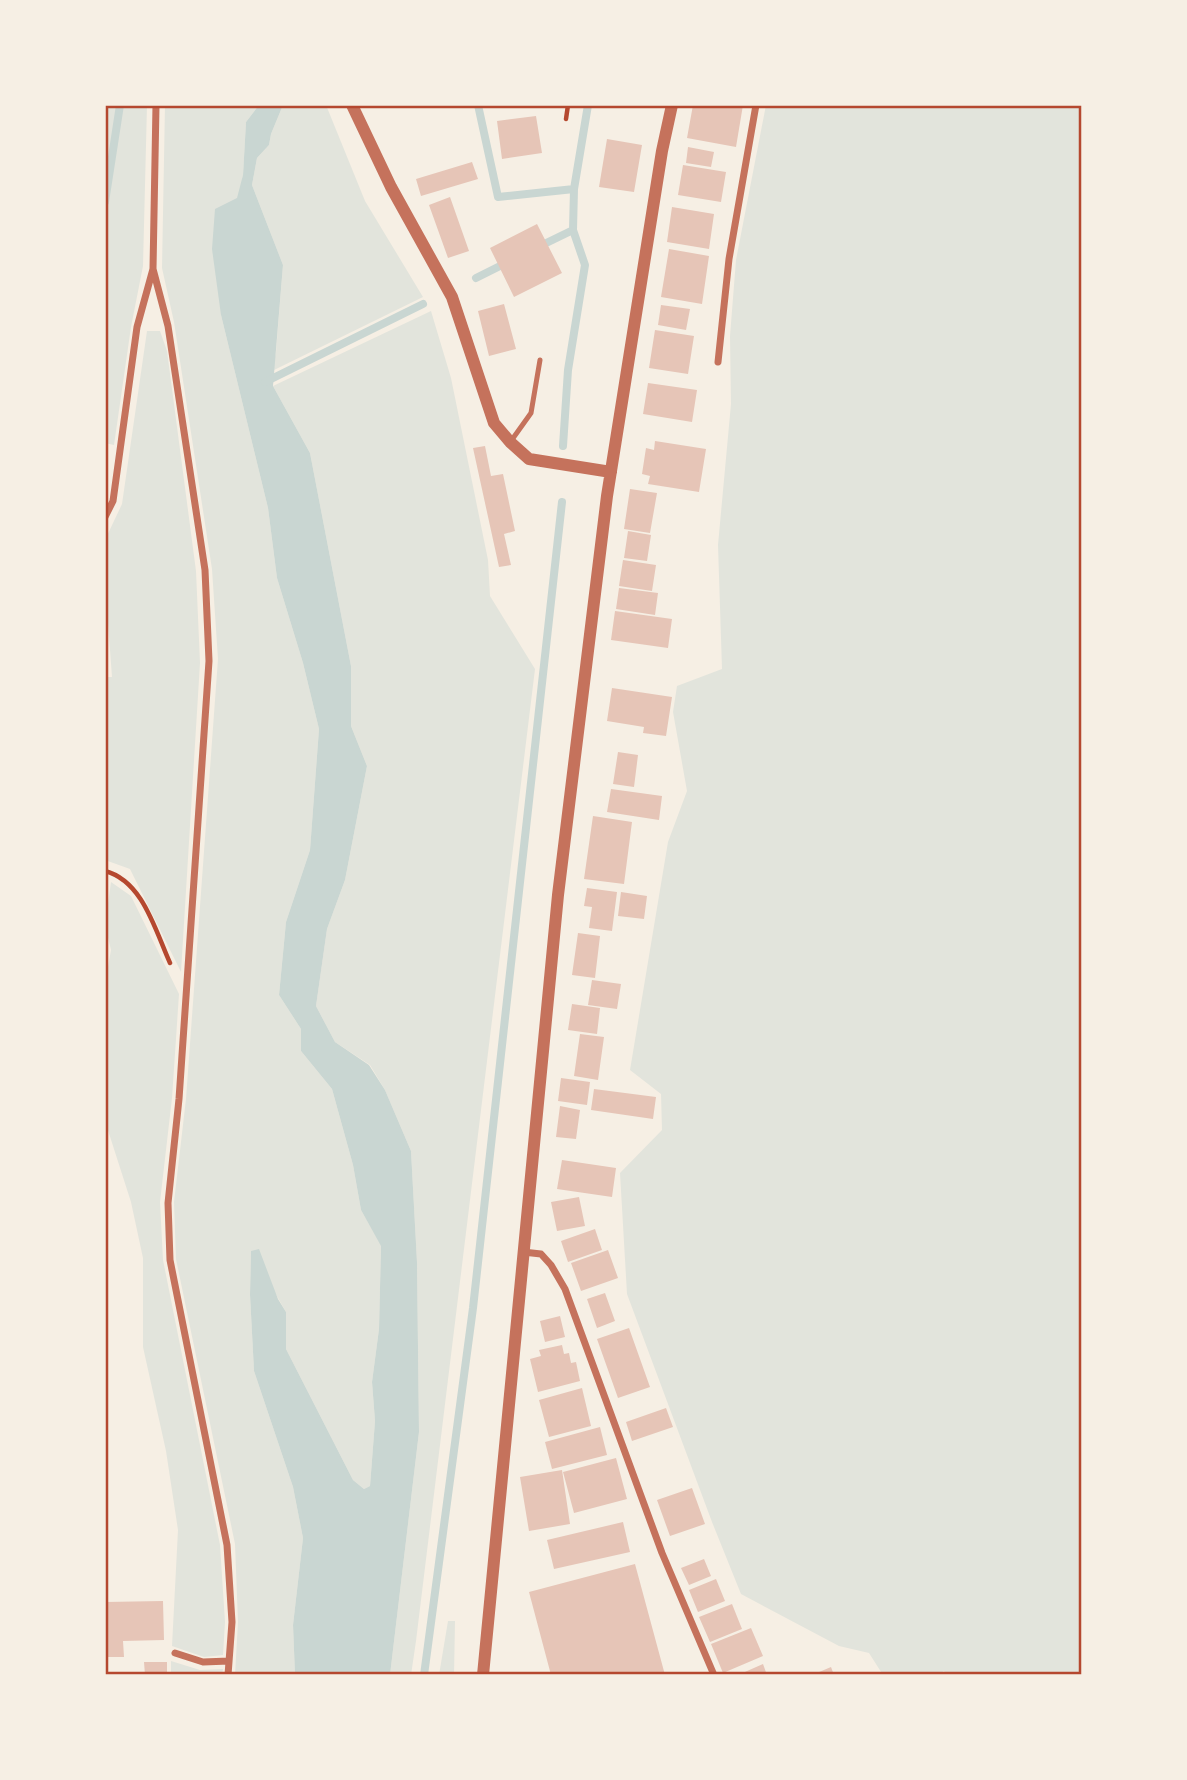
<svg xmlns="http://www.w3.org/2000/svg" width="1187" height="1780" font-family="'Sofia Sans Condensed',sans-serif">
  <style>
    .green { fill: #e2e4dc }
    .water { fill: #c9d6d2 }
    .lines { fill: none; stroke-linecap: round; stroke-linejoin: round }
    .stream { stroke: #c9d6d2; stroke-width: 8 }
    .building { fill: #e6c5b7 }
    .path { stroke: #b5482f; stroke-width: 4.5 }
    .service { stroke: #c5725c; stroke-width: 5 }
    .minor { stroke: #c5725c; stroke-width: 7 }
    .tertiary { stroke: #c5725c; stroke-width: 12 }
    .neatline { fill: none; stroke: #b5482f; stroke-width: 2.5 }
  </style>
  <rect width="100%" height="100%" fill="#f6efe4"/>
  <path class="green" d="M105 105H147L143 266 131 327 114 445 105 443Z
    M165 105H259L246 122 243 175 221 315 268 508 277 578 303 663 319 729 310 850 286 922 279 995 301 1029V1051L332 1089 353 1165 361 1210 381 1245 379 1329 372 1382 375 1421 370 1486 364 1489 353 1480 286 1349V1312L251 1251 250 1295 254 1371 293 1487 303 1538 293 1625 295 1675H235L238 1622 235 1544 176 1259 174 1202 186 1099 218 659 212 569 174 322 162 268Z
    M283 105H326L365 201 423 297 272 371 276 352 283 265 252 185 257 158 269 145 271 134Z
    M766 105H1082V1675H951L943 1671 942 1675H883L869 1653 839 1646 741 1594 712 1522 627 1294 620 1173 662 1130 661 1094 630 1070 668 842 687 791 673 712 677 686 722 669 718 545 731 404 730 336 736 260Z
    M431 311 451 378 488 560 490 596 535 669 416 1641 411 1675H390L419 1432 417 1262 411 1151 385 1090 370 1065 335 1042 316 1006 327 929 345 880 367 766 351 726V666L310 453 273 386Z
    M147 331H160L167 351 196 571 200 663 181 972 130 869 105 860V677H112L108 623 105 619V540L122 504Z
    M111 882 131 896 179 994 172 1098 160 1202 163 1260 220 1545 225 1622 223 1655 204 1657 172 1646 178 1530 166 1451 143 1347V1258L131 1202 105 1121V984L111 950 105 925Z
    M448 1621H455L454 1675H439Z
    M171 1661 200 1670 223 1669 222 1675H171Z"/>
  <path class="water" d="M259 105H283L271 134 269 145 257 158 252 185 283 265 273 386 310 453 351 666V726L367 766 345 880 327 929 316 1006 335 1042 369 1065 385 1090 411 1151 417 1262 419 1432 390 1675H295L293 1625 303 1538 293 1487 254 1371 250 1295 251 1251 259 1249 278 1299 286 1312V1349L353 1480 364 1489 370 1486 375 1421 372 1382 379 1329 381 1246 361 1210 353 1165 332 1089 301 1051V1029L279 995 286 922 310 850 319 729 303 663 277 578 268 508 221 315 212 249 215 209 237 198 243 175 246 122Z"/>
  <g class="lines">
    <path class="stream" d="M478 105 498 197 574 189
      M105 202 120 105
      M538 247 573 230
      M476 278 508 262
      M265 382 423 304
      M563 446 568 370 585 265 573 230 574 189 588 105
      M424 1675 473 1308 562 502"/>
  </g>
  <path class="building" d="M693 105H743L736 147 687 138Z
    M536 116 542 153 502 159 497 121Z
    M607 139 642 145 634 192 599 187Z
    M688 147 714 152 711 167 686 163Z
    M472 162 478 179 421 196 416 179Z
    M683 165 726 172 721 202 678 195Z
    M450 197 469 251 448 258 429 205Z
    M672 207 714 214 709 249 667 242Z
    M537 224 562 273 514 297 490 248Z
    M669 249 709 256 702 304 661 297Z
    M504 304 516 349 489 356 478 311Z
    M661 305 690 309 686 330 658 325Z
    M655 330 694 336 688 374 649 368Z
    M648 383 697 390 692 422 643 414Z
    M655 441 706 449 699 492 648 484 650 476 642 474 646 448 654 450Z
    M485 446 491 476 503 474 515 531 504 534 511 565 499 567 473 448Z
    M630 489 657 493 650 533 624 529Z
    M628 531 651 535 647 561 624 558Z
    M623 560 656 565 652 591 619 586Z
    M619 588 658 593 655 615 616 609Z
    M615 611 672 619 668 648 611 640Z
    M612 688 672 697 666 736 643 733 644 727 607 721Z
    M618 752 638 755 634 787 613 784Z
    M611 789 662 796 659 820 607 812Z
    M593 816 632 822 624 884 584 879Z
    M587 888 617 892 612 931 589 928 592 907 584 906Z
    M621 892 647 896 644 919 618 916Z
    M578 933 600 936 595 978 572 975Z
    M592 980 621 984 617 1009 588 1005Z
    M572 1004 600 1008 597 1034 568 1030Z
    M580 1034 604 1037 598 1080 574 1076Z
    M561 1078 590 1082 587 1105 558 1101Z
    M594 1089 656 1097 653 1119 591 1110Z
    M560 1106 580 1110 576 1139 556 1137Z
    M562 1160 616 1168 612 1197 557 1189Z
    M579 1197 585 1226 557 1231 551 1202Z
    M595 1229 602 1250 568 1262 561 1241Z
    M608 1250 618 1278 581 1291 571 1263Z
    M605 1293 615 1321 597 1328 587 1299Z
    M560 1316 565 1337 545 1342 540 1321Z
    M629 1328 650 1387 618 1398 597 1339Z
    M562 1345 564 1354 569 1353 571 1363 576 1362 580 1381 538 1392 530 1359 541 1356 539 1350Z
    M582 1388 591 1426 549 1437 539 1400Z
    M666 1408 673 1427 632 1441 626 1422Z
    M600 1427 607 1455 552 1469 545 1442Z
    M616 1458 627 1499 574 1513 563 1472Z
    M562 1470 570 1524 529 1531 520 1477Z
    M692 1488 705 1524 670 1536 657 1500Z
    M623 1522 630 1552 554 1569 547 1540Z
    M704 1559 711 1576 689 1585 681 1568Z
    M635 1564 665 1675H551L529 1592Z
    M716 1579 725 1601 698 1612 689 1590Z
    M163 1601 164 1640 123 1641 124 1657H105V1602Z
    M732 1604 742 1629 710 1642 699 1617Z
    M751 1628 763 1656 723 1673 711 1644Z
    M144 1662H167V1675H145Z
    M763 1664 767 1675H738Z
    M831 1667 834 1675H812Z"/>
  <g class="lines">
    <path class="path" d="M566 119 568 105
      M105 871C143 881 155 930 170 963"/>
    <path class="service" d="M511 441 531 413 540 360"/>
    <path class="minor" d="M153 269 168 326 205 570 209 661 179 1099 168 1203 170 1260 227 1545 232 1622 228 1675
      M718 362 729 259 756 105
      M105 517 113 501 137 327 153 269 156 105
      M523 1252 541 1254 551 1265 565 1289 662 1553 714 1675
      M175 1653 203 1662 229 1661"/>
    <path class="tertiary" d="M352 105 391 187 452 297 494 423 510 442 529 459 611 472
      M483 1675 558 895 607 496 662 151 672 105"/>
  </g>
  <rect width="1187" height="1780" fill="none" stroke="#f6efe4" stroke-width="214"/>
  <rect x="107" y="107" width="973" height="1566" class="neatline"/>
</svg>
